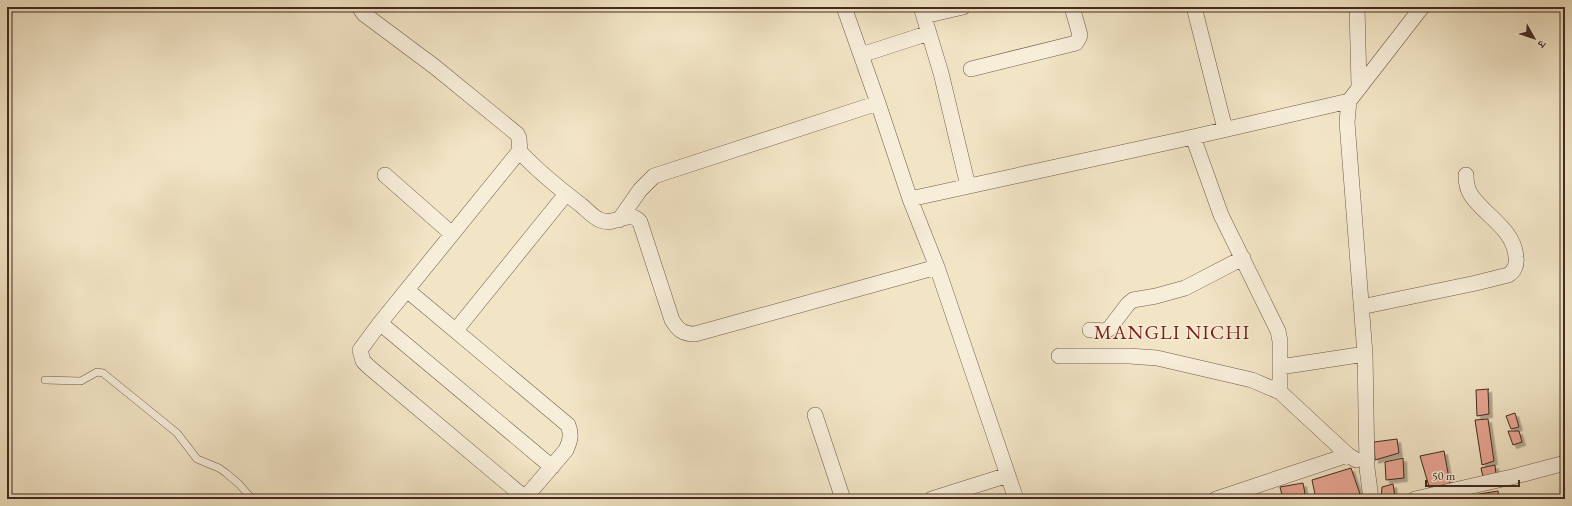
<svg xmlns="http://www.w3.org/2000/svg" width="1572" height="506" font-family="'EB Garamond','Noto Serif Devanagari',serif">
  <style>
    .building { fill: #e9a695; stroke: #432a1e; filter: url(#shadow) }
    .lines { fill: none; stroke-linecap: round; stroke-linejoin: round }
    .lane-casing { stroke: #6f5948; stroke-width: 8 }
    .street-casing { stroke: #6f5948; stroke-width: 16 }
    .lane { stroke: #f7eeda; stroke-width: 7 }
    .street { stroke: #f7eeda; stroke-width: 15 }
    .labels { text-anchor: middle; stroke-width: 3; stroke-linejoin: round; paint-order: stroke }
    .quarter-label { font-size: 20px; letter-spacing: 1px; fill: #7a1f14; stroke: #f7eeda }
  </style>
  <defs>
    <filter id="shadow"><feDropShadow dx="3.5" dy="3.5" stdDeviation="0" flood-color="#0004"/></filter>
  </defs>
  <rect width="100%" height="100%" fill="#f2e5c6"/>
  <filter id="stains"><feTurbulence type="fractalNoise" baseFrequency=".005" numOctaves="4"/><feColorMatrix values="0 0 0 0 .2 0 0 0 0 .09 0 0 0 0 .02 0 0 0 .5 -.17"/></filter>
  <radialGradient id="worn" r=".72"><stop offset=".6" stop-color="#630" stop-opacity="0"/><stop offset="1" stop-color="#630" stop-opacity=".3"/></radialGradient>
  <path class="building" d="M1489 389 1488 390 1489 414 1477 416 1476 390Z
    M1515 413 1519 427 1511 429 1506 416Z
    M1488 419 1494 461 1482 465 1475 420Z
    M1508 431H1519L1522 442 1513 445Z
    M1397 439 1399 453 1375 460 1374 442Z
    M1444 451 1450 484 1430 490 1420 456Z
    M1403 458 1404 478 1386 480 1385 462Z
    M1495 465 1496 475 1483 477 1481 468Z
    M1351 468 1360 494 1347 499H1316L1312 480Z
    M1303 483 1306 499H1283L1280 487Z
    M1393 484 1395 497 1381 499 1382 487Z
    M1498 491 1499 499H1481L1479 494Z
    M1265 495 1267 499H1251Z"/>
  <g class="lines">
    <g class="lane-casing">
      <path id="lane" d="M45 380 81 381 97 372 103 373 177 433 197 459 219 468 226 473 239 484 252 499"/>
    </g>
    <g class="street-casing">
      <path id="street" d="M359 7 364 14 435 67 517 134 519 138 520 154
        M844 7 878 103 910 199 937 267 1016 499
        M921 7 941 73 968 186
        M1194 7 1225 129
        M1357 7 1359 86
        M924 16 963 7
        M861 55 929 33
        M971 69 1076 43 1079 38 1080 35 1072 7
        M1193 137 1221 215 1278 331 1280 341V392
        M385 175 452 234
        M910 199 1193 137 1349 101
        M619 220 640 190 654 176 878 103
        M407 290 568 425C572 435 570 441 566 450L524 499
        M1361 307 1476 283 1508 275C1515 271 1517 264 1516 257 1514 229 1485 216 1471 195 1467 189 1466 182 1466 175
        M380 323 552 467
        M456 330 566 194
        M1090 330 1105 331 1109 329 1128 304 1133 300 1156 296 1185 288 1243 258
        M1059 356H1129L1157 358 1252 380 1280 392 1348 455
        M1280 367 1365 354
        M815 415 843 499
        M525 498 369 367 363 361 360 350 380 323 517 154 523 155C541 174 560 189 581 205 587 210 593 217 600 220 616 227 629 208 640 222L672 320C678 330 683 334 695 334L937 267
        M932 499 1008 475
        M1216 499 1348 455 1356 460
        M1371 499 1367 468 1365 354 1347 122 1349 101 1422 7
        M1415 499 1516 476 1565 463"/>
    </g>
    <use href="#lane" class="lane"/>
    <use href="#street" class="street"/>
  </g>
  <g class="labels">
    <g class="quarter-label">
      <text x="1172" y="339">MANGLI NICHI</text>
    </g>
  </g>
  <rect width="1572" height="506" fill="none" stroke="#f2e5c6" stroke-width="24"/>
  <rect x="8" y="8" width="1556" height="490" fill="none" stroke="#432a1e" stroke-width="2"/>
  <rect x="12" y="12" width="1548" height="482" fill="none" stroke="#432a1e"/>
  <g transform="translate(1534 38) rotate(129)" stroke="#f7eeda" stroke-width="3" paint-order="stroke">
  <path d="M0-3L7 15L0 10L-7 15Z" fill="#432a1e"/>
  <text y="-6" font-size="11" font-weight="bold" text-anchor="middle" fill="#432a1e">उ</text>
  </g>
  <path d="M1426 480v6h93v-6" fill="none" stroke="#432a1e" stroke-width="2"/>
  <text x="1432" y="480" font-size="12" fill="#432a1e" stroke="#f7eeda" stroke-width="3" paint-order="stroke">50 m</text>
  <rect width="100%" height="100%" filter="url(#stains)"/>
  <rect width="100%" height="100%" fill="url(#worn)"/>
</svg>
